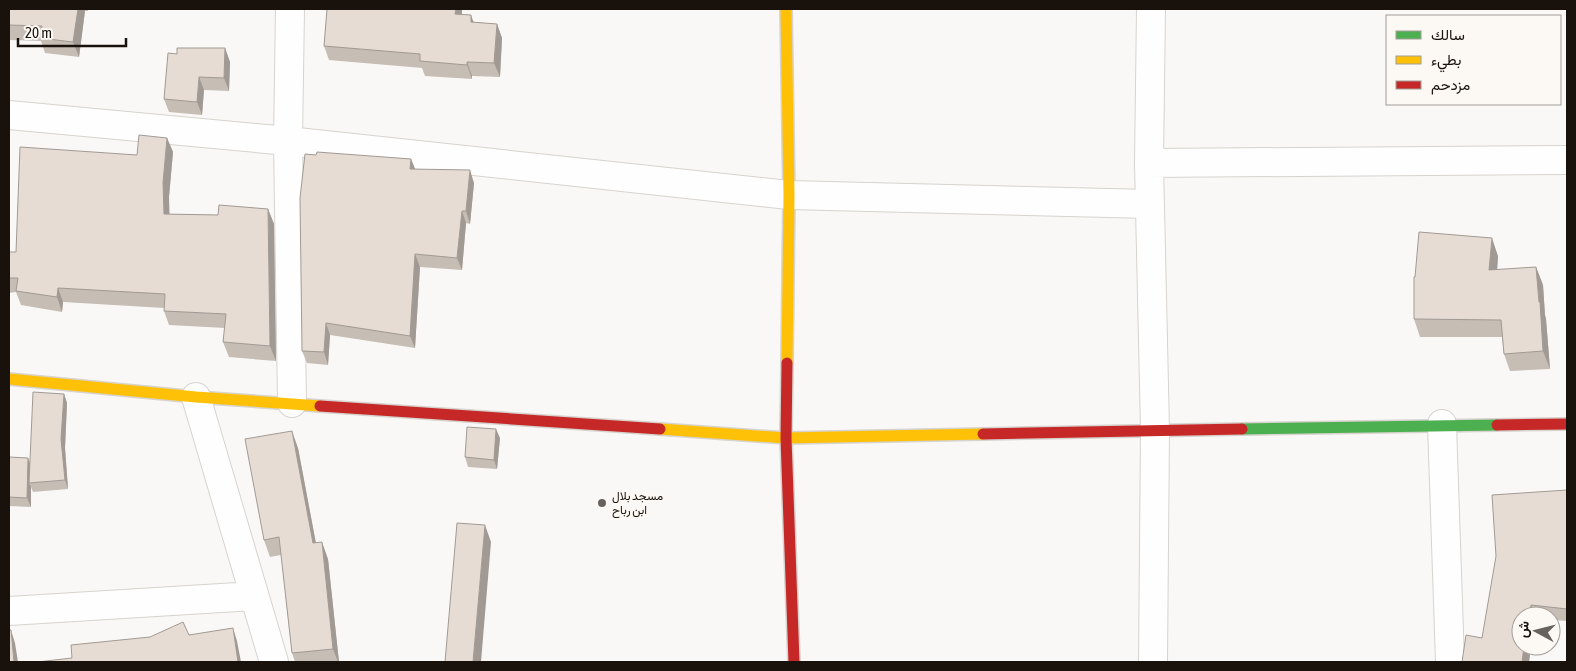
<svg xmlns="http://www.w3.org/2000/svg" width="1576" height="671" font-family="'Asap Condensed',Vazirmatn,sans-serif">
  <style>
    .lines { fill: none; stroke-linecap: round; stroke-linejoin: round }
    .street-casing { stroke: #d7d3ce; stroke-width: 30 }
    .fast-casing { stroke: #d7d3ce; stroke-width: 14 }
    .slow-casing { stroke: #d7d3ce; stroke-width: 14 }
    .jam-casing { stroke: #d7d3ce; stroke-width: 14 }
    .street { stroke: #fefefe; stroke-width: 28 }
    .fast { stroke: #4caf50; stroke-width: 11 }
    .slow { stroke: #ffc107; stroke-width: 11 }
    .jam { stroke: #c62828; stroke-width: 11 }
    .wall { fill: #c6bdb5 }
    .shaded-wall { fill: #a19a94 }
    .building { fill: #e6dcd3; stroke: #a19a94 }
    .poi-dot { fill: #68625e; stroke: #fcf8f4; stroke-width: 2 }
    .labels { text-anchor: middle; stroke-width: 4.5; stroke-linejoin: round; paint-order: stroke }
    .poi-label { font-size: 12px; fill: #19120c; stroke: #fcf8f4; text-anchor: start }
  </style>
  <rect width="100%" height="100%" fill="#faf8f6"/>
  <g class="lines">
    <g class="street-casing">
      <path id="street" d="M290 9 288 141 292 403
        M1151 9 1149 163 1155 430 1153 662
        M9 115 288 141 789 195 1150 204
        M1149 163 1567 160
        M196 397 274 662
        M1442 424 1450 662
        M9 611 254 596"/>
    </g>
    <g class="fast-casing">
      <path id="fast" d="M1242 429 1497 425"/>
    </g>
    <g class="slow-casing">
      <path id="slow" d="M786 9 789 195 787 363
        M9 379 196 397 320 406
        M660 429 786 438 983 434"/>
    </g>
    <g class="jam-casing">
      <path id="jam" d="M787 363 786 438 794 662
        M320 406 660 429
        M1497 425 1567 424
        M983 434 1242 429"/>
    </g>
    <use href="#street" class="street"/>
    <use href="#fast" class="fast"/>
    <use href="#slow" class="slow"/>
    <use href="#jam" class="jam"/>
  </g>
  <path class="wall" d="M9 9H88V11H85L79 57 45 53 41 41 9 40Z
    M327 9H462V14L474 22 497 24 502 38 500 77 472 76V79L425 76 422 68 329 60 324 46Z
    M225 48 230 62 229 91 204 90 202 115 169 112 164 99 177 54Z
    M167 138 173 152 169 197V214L218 215 268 209 274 224 276 361 229 357 223 342 225 328 169 325 164 311V308L63 302 62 312 21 305 16 292 9 293V252H16L137 155Z
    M316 155 411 159 415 170 474 183 470 224 466 223 462 270 420 267 415 348 330 335 328 365 307 363 302 351Z
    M1498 256 1497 270 1536 267 1543 285 1545 315 1546 319 1550 369 1510 371 1504 354 1502 337H1420L1414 319Z
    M64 394 67 403 65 448 68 489 33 492 31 487V507L9 506V457L28 458 30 463Z
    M500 438 497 469 468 467 465 457Z
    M298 448 316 543 328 559 339 662H295L292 653 281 555 270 557 264 540Z
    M1567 490V621L1551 620V616H1521V646H1531L1529 662 1482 638Z"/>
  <path class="shaded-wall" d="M78 9H84L85 11 79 57 73 42Z
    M456 9H462L461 28 455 14Z
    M471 15 476 29 471 22Z
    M497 24 502 38 500 77 494 63Z
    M225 48 230 62 229 91 224 78Z
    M467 62 472 76V79L467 65Z
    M199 77 204 90 202 115 197 102Z
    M167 138 173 152 169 197 170 229 164 214 163 183Z
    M411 159 416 171 410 169Z
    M470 170 474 183 470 224 466 211Z
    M268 209 274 224 276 361 270 346Z
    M462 211 466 223 462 270 457 258Z
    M1492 238 1498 256 1496 288 1489 270Z
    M415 254 420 267 415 348 410 336Z
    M1536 267 1543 285 1545 315 1546 319 1550 369 1543 351Z
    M58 288 63 302 62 312 57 297Z
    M326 323 330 335 328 365 324 352Z
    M64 394 67 403 65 448 68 489 65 480 61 439Z
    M496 429 500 438 497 469 494 460Z
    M292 431 298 448 319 560 313 543Z
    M28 458 31 467 29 483 31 487V507L27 498Z
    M485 525 491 542 481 662H473Z
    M322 542 328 559 339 662H338L333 649Z
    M1531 605 1535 616H1529Z
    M233 628 237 641 241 662H238Z
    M11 630 15 643 18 662H14Z
    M1524 646H1531L1529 662H1522Z"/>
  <path class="building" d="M9 9H78L73 42 40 38 42 26 9 25Z
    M327 9H456L455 14 471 15V22L497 24 494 63 467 62V65L420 61V54L324 46Z
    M177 48H225L224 78 199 77 197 102 164 99 168 53 177 54Z
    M139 135 167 138 163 183 164 214 218 215 219 205 268 209 270 346 223 342 226 314 164 311 165 294 58 288 57 297 16 291 18 278H9V252H16L20 147 137 155Z
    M317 152 411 159 410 169 470 170 466 211H462L457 258 415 254 410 336 326 323 324 352 302 351 300 198 305 154 316 155Z
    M1419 232 1492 238 1489 270 1536 267 1539 302H1540L1543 351 1504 354 1501 320 1414 319V277H1415Z
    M33 392 64 394 61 439 65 480 29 483Z
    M467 427 496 429 494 460 465 457Z
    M292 431 313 543 322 542 333 649 292 653 279 537 264 540 245 439Z
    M9 457 28 458 27 498 9 497Z
    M1567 490V609L1531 605 1529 616H1521V646H1524L1522 662H1462L1466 635 1482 638 1496 556 1492 495Z
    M457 523 485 525 473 662H445Z
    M183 622 189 635 233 628 238 662H37L72 658 71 645 150 637Z
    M9 630H11L14 662H9Z"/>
  <circle class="poi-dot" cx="602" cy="503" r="5"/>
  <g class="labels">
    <g class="poi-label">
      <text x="612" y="500">مسجد بلال<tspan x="612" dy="14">ابن رباح</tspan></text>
    </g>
  </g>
  <rect width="1576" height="671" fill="none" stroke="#19120c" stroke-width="20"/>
  <rect x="1386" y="15" width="175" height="90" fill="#fcf8f4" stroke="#a19c97"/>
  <rect x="1396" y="31" width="25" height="8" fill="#4caf50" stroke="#a19c97"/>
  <text x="1431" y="40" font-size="15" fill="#19120c">سالك</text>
  <rect x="1396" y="56" width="25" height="8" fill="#ffc107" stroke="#a19c97"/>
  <text x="1431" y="65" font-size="15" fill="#19120c">بطيء</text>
  <rect x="1396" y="81" width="25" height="8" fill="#c62828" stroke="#a19c97"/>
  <text x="1431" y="90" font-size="15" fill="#19120c">مزدحم</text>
  <g transform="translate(1536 631) rotate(277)"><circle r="24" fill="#fcf8f4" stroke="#a19c97"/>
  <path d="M0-4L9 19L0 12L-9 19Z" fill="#68625e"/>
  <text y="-8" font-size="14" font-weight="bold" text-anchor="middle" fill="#19120c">ش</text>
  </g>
  <path d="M18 38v8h108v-8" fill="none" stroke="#19120c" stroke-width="2.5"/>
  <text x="25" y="38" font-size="15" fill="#19120c" stroke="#fcf8f4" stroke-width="4" paint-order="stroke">20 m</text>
</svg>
